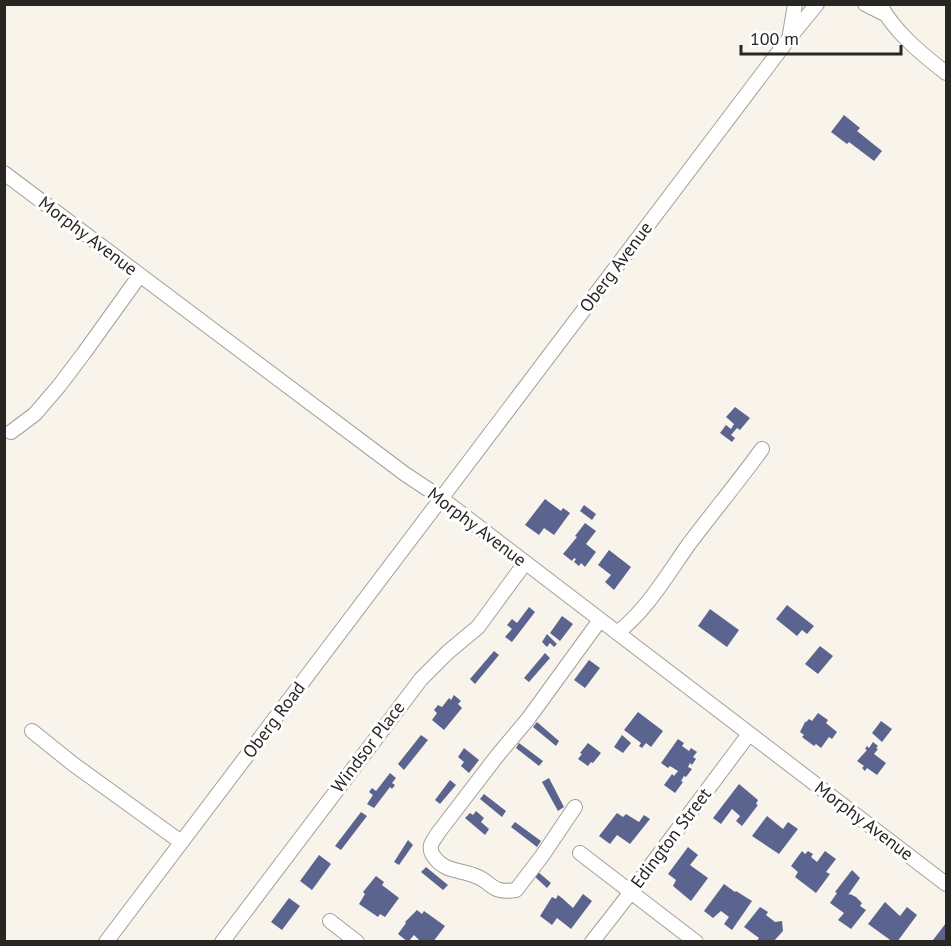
<svg xmlns="http://www.w3.org/2000/svg" width="951" height="946" font-family="'PT Sans',sans-serif">
  <style>
    .building { fill: #5b648f }
    .lines { fill: none; stroke-linecap: round; stroke-linejoin: round }
    .minor-casing { stroke: #a4a099; stroke-width: 16 }
    .minor { stroke: #fff; stroke-width: 14 }
    .labels { text-anchor: middle; stroke-width: 6; stroke-linejoin: round; paint-order: stroke }
    .street-label { font-size: 18px; fill: #282623; stroke: #fff }
  </style>
  <rect width="100%" height="100%" fill="#f8f4ec"/>
  <path class="building" d="M844 115 860 128 857 131 882 151 874 161 849 142 847 144 831 132Z
    M735 407 750 418 740 430 737 428 731 435 735 438 732 442 720 433 726 425 731 429 734 424 726 417Z
    M545 499 561 511 563 508 570 513 554 535 544 528 539 535 525 525Z
    M584 505 596 514 592 520 580 511Z
    M585 523 596 531 586 544 596 552 585 567 581 563 579 566 574 562 576 559 574 558 572 561 563 554 577 537 575 536Z
    M609 550 631 567 614 590 605 582 611 575 598 565Z
    M787 605 814 626 807 634 802 630 797 636 776 619Z
    M529 607 535 612 512 642 505 637 512 629 507 625 512 619 517 623Z
    M710 609 739 630 727 647 698 626Z
    M562 616 573 624 560 641 550 633Z
    M547 634 557 644 554 647 550 643 547 647 542 642Z
    M820 646 833 656 818 674 805 664Z
    M494 651 499 655 475 684 470 679Z
    M545 653 550 658 529 682 524 678Z
    M589 660 600 668 585 688 574 680Z
    M454 695 461 701 458 704 462 708 444 730 432 720 437 713 434 710 438 705 442 707 449 698 451 700Z
    M638 712 663 731 651 747 646 743 642 748 639 746 641 743 624 730Z
    M818 713 828 720 826 723 837 732 832 739 829 737 821 748 816 744 814 746 802 737 804 735 800 732 805 722H806L809 719 812 721Z
    M881 721 892 729 882 742 872 733Z
    M537 722 559 741 556 746 533 727Z
    M421 735 428 740 404 770 398 764Z
    M622 735 631 743 623 753 614 747Z
    M678 739 684 743 682 746 689 751 691 748 697 752 693 757 696 759 692 765 690 763 688 767 692 769 686 777 684 776 681 781 683 782 675 793 664 785 672 774 674 776 678 771 670 766 668 768 661 763Z
    M873 742 878 746 876 748 878 749 874 754 886 763 877 775 867 768 865 771 862 768 864 766 857 761 867 750 865 749 867 746 869 748Z
    M519 743 543 761 539 766 516 748Z
    M588 743 601 753 593 763 591 762 588 766 578 759 582 754 580 753Z
    M464 748 479 760 469 773 461 766 464 762 458 757Z
    M390 773 396 778 392 783 395 785 392 789 390 787 374 808 367 804 373 795 369 792 372 788 376 791Z
    M549 778 564 807 558 811 542 782Z
    M450 780 456 785 440 804 435 800Z
    M739 784 758 800 756 804 758 805 742 826 736 821 740 816 732 809 721 824 713 818Z
    M484 794 506 811 502 817 480 799Z
    M476 811 484 818 481 822 489 829 485 835 465 818 470 813 473 815Z
    M361 812 367 816 341 850 335 846Z
    M617 813 623 817 626 814 639 822 644 815 650 819 630 844 617 835 610 844 599 836Z
    M767 816 783 829 788 822 798 829 779 854 752 836Z
    M515 822 541 841 537 847 511 827Z
    M408 840 413 845 399 865 394 862Z
    M688 847 698 855 690 865 708 878 691 901 673 886 676 880 668 874Z
    M802 851 805 854 808 851 813 854 811 857 817 862 825 851 836 859 826 872 830 874 816 893 795 877 798 872 791 866Z
    M319 855 331 864 312 890 300 881Z
    M426 867 448 885 443 890 421 872Z
    M852 870 860 878 848 895 850 894 856 897 862 903 860 906 866 910 851 929 838 920 844 913 830 903 837 893 835 892Z
    M537 871 551 883 547 888 533 875Z
    M376 876 384 882 382 885 399 898 385 917 380 914 378 917 359 904 365 894 363 892Z
    M724 884 735 892 736 891 752 901 732 930 724 924 729 917 721 911 713 918 704 911Z
    M583 894 592 901 571 929 557 918 552 925 540 916 552 897 556 899 558 895 562 898 573 908Z
    M289 898 300 906 282 930 271 922Z
    M885 902 900 916 907 907 917 915 897 942H893L868 924Z
    M760 907 768 912 766 915 775 922 782 921 783 931 773 942H756L759 938 744 927Z
    M417 910 422 914 424 911 445 926 433 942H421L414 935 408 942 398 934 406 923 405 922Z
    M946 923V942H935L933 940Z"/>
  <g class="lines">
    <g class="minor-casing">
      <path id="minor" d="M865 4 885 14
        M880 4C893 31 923 55 946 73
        M790 34 795 4
        M4 173 405 474 441 498 946 884
        M11 432 35 414 59 386 84 353 140 275
        M617 633C647 610 667 575 689 544 713 512 739 481 762 449
        M32 731 73 764 181 842
        M575 807 542 856 516 890C489 894 493 881 473 875 460 870 444 871 435 858 432 855 430 851 431 845 432 841 436 837 438 833L497 756 528 719 600 620
        M580 853 696 942
        M330 921 357 942
        M106 942 790 37 817 4
        M222 942 421 679 448 652 478 627 525 563
        M592 942 631 892 749 734"/>
    </g>
    <use href="#minor" class="minor"/>
  </g>
  <g class="labels">
    <g class="street-label">
      <text transform="translate(88 236) rotate(37)" y="6">Morphy Avenue</text>
      <text transform="translate(616 267) rotate(-53)" y="6">Oberg Avenue</text>
      <text transform="translate(477 527) rotate(37)" y="6">Morphy Avenue</text>
      <text transform="translate(274 720) rotate(-53)" y="6">Oberg Road</text>
      <text transform="translate(368 747) rotate(-53)" y="6">Windsor Place</text>
      <text transform="translate(864 821) rotate(37)" y="6">Morphy Avenue</text>
      <text transform="translate(671 838) rotate(-53)" y="6">Edington Street</text>
    </g>
  </g>
  <rect width="951" height="946" fill="none" stroke="#282623" stroke-width="12"/>
  <path d="M741 45v9h160v-9" fill="none" stroke="#282623" stroke-width="3"/>
  <text x="750" y="45" font-size="18" fill="#282623" stroke="#ffffff" stroke-width="4.5" paint-order="stroke">100 m</text>
</svg>
